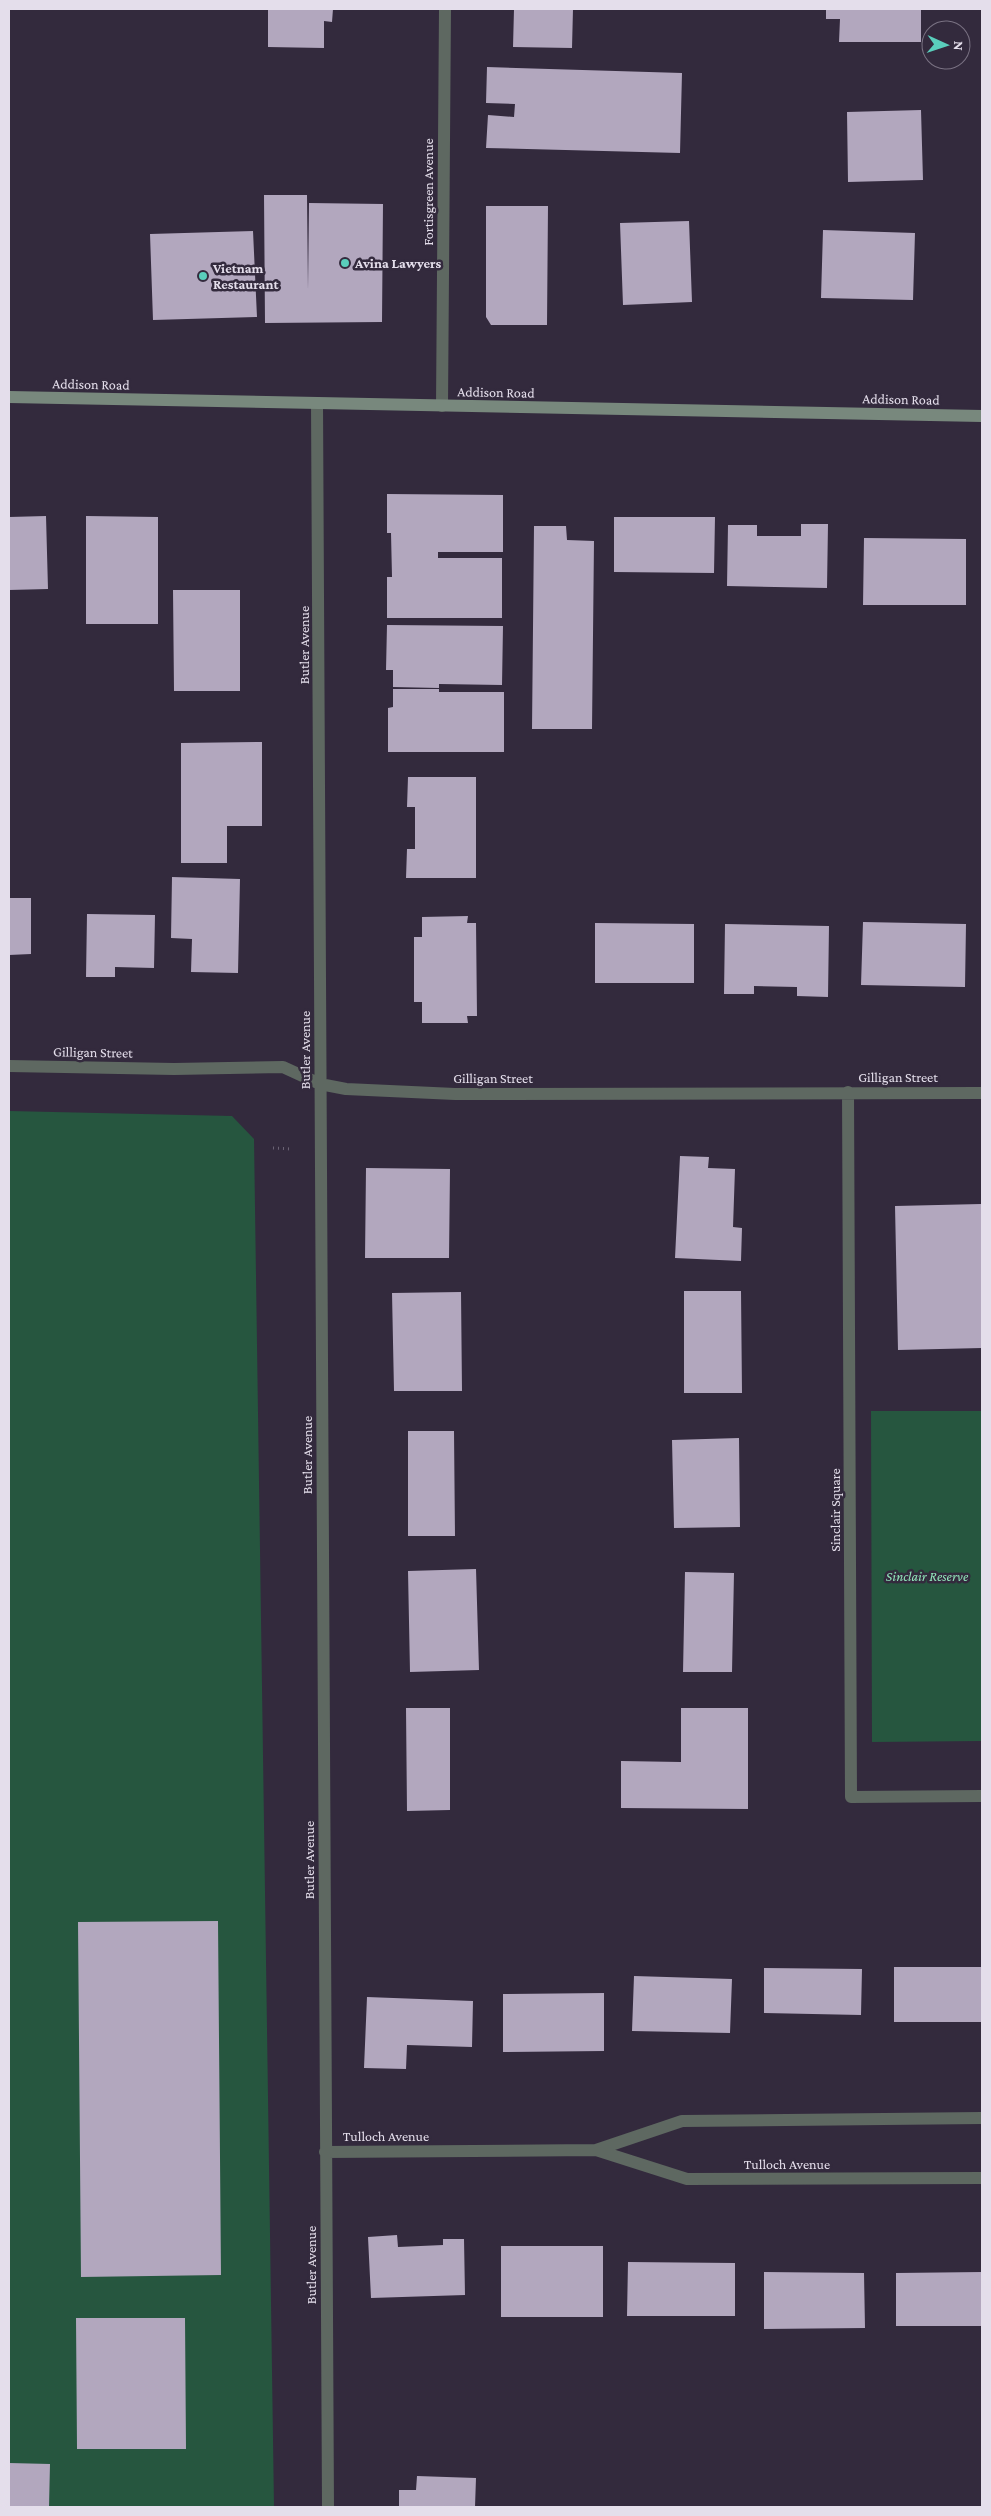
<svg xmlns="http://www.w3.org/2000/svg" width="991" height="2516" font-family="'Crimson Pro',serif">
  <style>
    .green { fill: #26563f }
    .building { fill: #b2a7be }
    .lines { fill: none; stroke-linecap: round; stroke-linejoin: round }
    .path { stroke: #6d6576; stroke-width: 3; stroke-dasharray: 1 4; stroke-linecap: butt }
    .street { stroke: #5e6861; stroke-width: 12 }
    .secondary { stroke: #78887d; stroke-width: 12 }
    .poi-dot { fill: #5acebc; stroke: #332a3d; stroke-width: 2 }
    .labels { text-anchor: middle; stroke-width: 5; stroke-linejoin: round; paint-order: stroke }
    .street-label { font-size: 14px; fill: #e4deeb; stroke: #332a3d }
    .poi-label { font-size: 14px; font-weight: bold; fill: #e4deeb; stroke: #332a3d; text-anchor: start }
    .park-label { font-size: 14px; font-style: italic; fill: #91e5ba; stroke: #332a3d }
  </style>
  <rect width="100%" height="100%" fill="#332a3d"/>
  <path class="green" d="M9 1111 232 1116 254 1139 274 2507H9Z
    M871 1411H982V1741L872 1742Z"/>
  <path class="building" d="M268 9H333L332 22 324 21V48L268 47Z
    M514 9H573L572 48 513 47Z
    M826 9H921V42H839L840 19H826Z
    M487 67 682 73 680 153 486 148 488 115 514 117 515 104 486 103Z
    M921 110 923 180 848 182 847 112Z
    M264 195H307L308 290 309 203 383 204 382 322 265 323Z
    M486 206H548L547 325H491L486 317Z
    M689 221 692 302 623 305 620 223Z
    M823 230 915 233 913 300 821 298Z
    M253 231 257 317 153 320 150 234Z
    M387 494 503 495V552H438V558H502V618H387V577H392L391 533H387Z
    M46 516 48 589 9 590V517Z
    M86 516 158 517V624H86Z
    M614 517H715L714 573 614 572Z
    M801 524H828L827 588 727 586 728 525H757V536H801Z
    M534 526H566L567 540 594 541 592 729H532Z
    M864 538 966 539V605H863Z
    M173 590H240V691H174Z
    M387 625 503 626 502 685 439 684V688L393 687V670H386Z
    M393 689H439V692H504V752H388V708L393 707Z
    M262 742V826H227V863H181V743Z
    M408 777H476V878H406L407 849H415V807H407Z
    M172 877 240 879 238 973 191 972 192 939 171 938Z
    M9 898H31V954L9 955Z
    M87 914 155 915 154 968 115 967V977H86Z
    M468 916 467 923H476L477 1016H467L468 1023H422V1002H414V937H422V917Z
    M863 922 966 924 965 987 861 985Z
    M595 923 694 924V983H595Z
    M725 924 829 926 828 997 797 996V987L754 986V994H724Z
    M680 1156 709 1157 708 1168 735 1169 733 1227 742 1228 741 1261 675 1258Z
    M366 1168 450 1169 449 1258H365Z
    M981 1204 982 1348 898 1350 895 1206Z
    M684 1291H741L742 1393H684Z
    M461 1292 462 1391H394L392 1293Z
    M408 1431H454L455 1536H408Z
    M739 1438 740 1527 674 1528 672 1440Z
    M476 1569 479 1670 410 1672 408 1571Z
    M685 1572 734 1573 732 1672H683Z
    M406 1708H450V1810L407 1811Z
    M681 1708H748V1809L621 1808V1761L681 1762Z
    M218 1921 221 2275 81 2277 78 1922Z
    M894 1967H982V2022H894Z
    M764 1968 862 1969 861 2015 764 2013Z
    M634 1976 732 1979 730 2033 632 2031Z
    M604 1993V2051L503 2052V1994Z
    M367 1997 473 2001 472 2047 407 2045 406 2069 364 2068Z
    M397 2235 398 2247 443 2245V2239H464L465 2295 371 2298 368 2237Z
    M501 2246H603V2317H501Z
    M628 2262 735 2263V2316H627Z
    M764 2272 864 2273 865 2328 764 2329Z
    M982 2272V2326H896V2273Z
    M76 2318H185L186 2449H77Z
    M9 2463 50 2464 49 2507H9Z
    M417 2476 476 2478 475 2507H399V2490H416Z"/>
  <g class="lines">
    <path class="path" d="M273 1148 291 1149"/>
    <path class="street" d="M317 403 328 2507
      M442 406 445 9
      M9 1066 174 1069 283 1067 320 1084 346 1089 455 1094 982 1093
      M848 1092 851 1797 982 1796
      M596 2150 687 2179 982 2178
      M325 2152 596 2150 682 2121 982 2118"/>
    <path class="secondary" d="M9 397 982 416"/>
  </g>
  <g class="poi-dot">
    <circle cx="345" cy="263" r="5"/>
    <circle cx="203" cy="276" r="5"/>
  </g>
  <g class="labels">
    <g class="street-label">
      <text transform="translate(428 192) rotate(-90)" y="5">Fortisgreen Avenue</text>
      <text transform="translate(91 384) rotate(1)" y="5">Addison Road</text>
      <text transform="translate(496 392) rotate(1)" y="5">Addison Road</text>
      <text transform="translate(901 399) rotate(1)" y="5">Addison Road</text>
      <text transform="translate(304 645) rotate(-90)" y="5">Butler Avenue</text>
      <text transform="translate(305 1050) rotate(-90)" y="5">Butler Avenue</text>
      <text transform="translate(93 1052) rotate(1)" y="5">Gilligan Street</text>
      <text x="898" y="1082">Gilligan Street</text>
      <text x="493" y="1083">Gilligan Street</text>
      <text transform="translate(307 1455) rotate(-90)" y="5">Butler Avenue</text>
      <text transform="translate(835 1510) rotate(-90)" y="5">Sinclair Square</text>
      <text transform="translate(309 1860) rotate(-90)" y="5">Butler Avenue</text>
      <text x="386" y="2141">Tulloch Avenue</text>
      <text x="787" y="2169">Tulloch Avenue</text>
      <text transform="translate(311 2265) rotate(-90)" y="5">Butler Avenue</text>
    </g>
    <g class="poi-label">
      <text x="355" y="268">Avina Lawyers</text>
      <text x="213" y="273">Vietnam<tspan x="213" dy="16">Restaurant</tspan></text>
    </g>
    <g class="park-label">
      <text x="927" y="1581">Sinclair Reserve</text>
    </g>
  </g>
  <rect width="991" height="2516" fill="none" stroke="#e4deeb" stroke-width="20"/>
  <g transform="translate(946 45) rotate(93)"><circle r="24" fill="#332a3d" stroke="#7a7283"/>
  <path d="M0-4L9 19L0 12L-9 19Z" fill="#5acebc"/>
  <text y="-8" font-size="14" font-weight="bold" text-anchor="middle" fill="#e4deeb">N</text>
  </g>
</svg>
